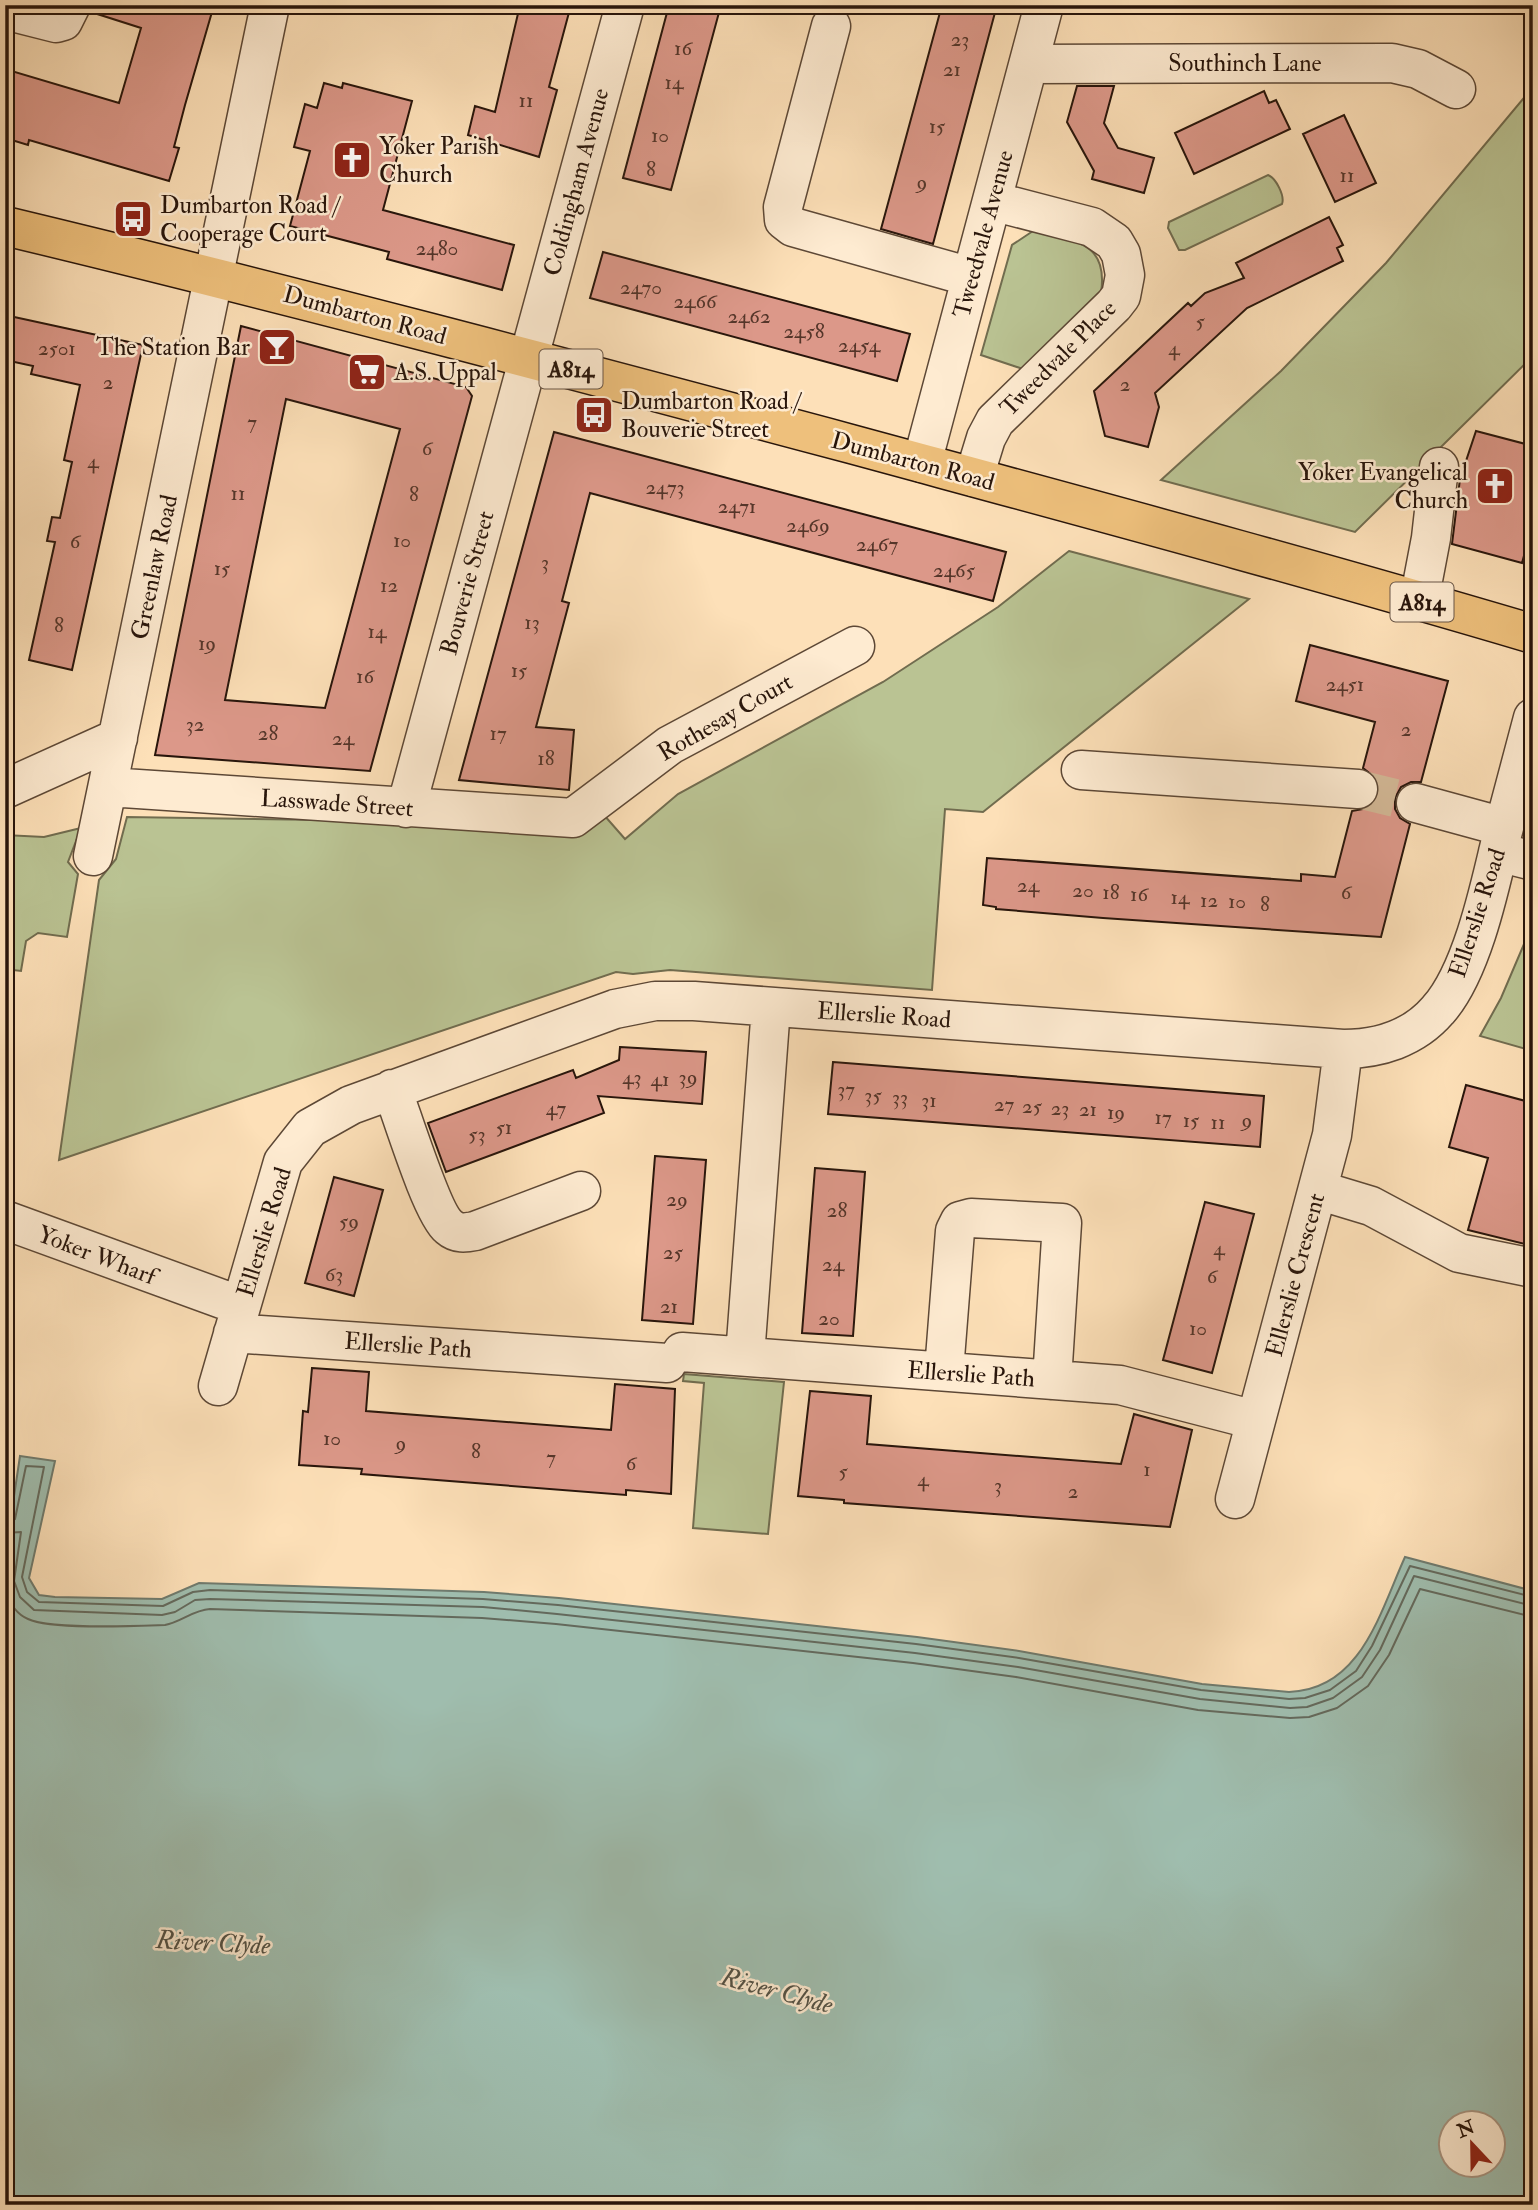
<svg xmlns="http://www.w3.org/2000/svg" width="1538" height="2210" font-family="'IM FELL Double Pica',serif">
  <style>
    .green { fill: #bac393; stroke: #716c4f; stroke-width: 2 }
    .water { fill: #9fbdae; stroke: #6f7a6d; stroke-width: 2; fill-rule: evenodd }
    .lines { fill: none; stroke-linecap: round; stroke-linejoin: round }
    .shore { stroke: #64695c; stroke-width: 2 }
    .building { fill: #dc9889; stroke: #28150b; stroke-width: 2; fill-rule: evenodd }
    .minor-tunnel { stroke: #d2b795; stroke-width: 38; stroke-dasharray: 38 19; stroke-linecap: butt }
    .minor-casing { stroke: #5d4836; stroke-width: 41 }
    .major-casing { stroke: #28150b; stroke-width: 41 }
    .minor { stroke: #feebd1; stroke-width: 38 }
    .major { stroke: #eec07c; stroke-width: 38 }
    .labels { text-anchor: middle; stroke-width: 5; stroke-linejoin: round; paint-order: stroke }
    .number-label { font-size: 21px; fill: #55362a }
    .shield { fill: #feebd1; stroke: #685546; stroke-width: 2 }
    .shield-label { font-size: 23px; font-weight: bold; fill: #28150b }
    .street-label { font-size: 24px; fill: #28150b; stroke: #feebd1 }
    .poi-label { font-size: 24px; fill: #28150b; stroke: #feebd1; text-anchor: start }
    .water-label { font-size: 26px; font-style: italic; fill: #525044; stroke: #feebd1 }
  </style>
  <rect width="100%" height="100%" fill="#fde0b8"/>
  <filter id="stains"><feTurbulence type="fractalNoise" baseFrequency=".00286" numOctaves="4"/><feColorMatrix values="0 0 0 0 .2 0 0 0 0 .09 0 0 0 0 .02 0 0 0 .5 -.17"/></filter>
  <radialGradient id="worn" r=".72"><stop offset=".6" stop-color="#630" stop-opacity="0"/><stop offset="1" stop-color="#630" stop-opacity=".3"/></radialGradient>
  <path class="green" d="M1533 87V356L1355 532 1161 480 1281 371 1386 263Z
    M1268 175C1276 178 1285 196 1282 204L1185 250H1179L1168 228 1169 222Z
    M1033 231C1072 241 1109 240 1101 293L1023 369 981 355 1012 245Z
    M1069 551 1249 599 983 812 945 809 932 990 670 970 633 974 616 972 59 1160 99 880 116 859 127 817 394 821 604 815 625 839 678 794 883 682 998 607Z
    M81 828 68 862 78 874 67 937 38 933 26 941 21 971 5 969V835L44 837Z
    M1533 923V1051L1480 1036 1501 998Z
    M684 1374 784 1382 768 1534 693 1528 704 1383 683 1381Z"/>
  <path class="water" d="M20 1456 55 1461 29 1578 39 1595 55 1597 162 1599 199 1583 484 1592 559 1598 917 1637 1019 1651 1202 1684 1289 1692C1361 1690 1380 1612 1405 1557L1533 1591V2205H87L5 2202V1526L13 1503ZM1450 2122H1492V2164H1450Z"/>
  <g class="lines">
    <path class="shore" d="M5 1524 15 1519 26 1466 44 1467 22 1577 27 1592 39 1602 163 1606 193 1592 210 1590 483 1599 558 1605 916 1644 1019 1658 1201 1690 1289 1699 1305 1698 1330 1690 1356 1671 1372 1646 1410 1566 1533 1597
      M5 1533 21 1532 14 1581 20 1597 34 1610 162 1615 175 1612 195 1600 210 1599 483 1607 557 1614 915 1653 1018 1667 1200 1699 1290 1708 1307 1707 1333 1698 1362 1677 1380 1650 1414 1576 1533 1606
      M5 1590C9 1602 16 1614 28 1619 51 1630 136 1626 165 1625 181 1622 193 1610 210 1609L482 1618 556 1624 913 1663 1016 1677 1198 1710 1290 1718 1309 1717 1337 1708 1368 1686 1389 1655 1420 1589 1533 1617"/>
  </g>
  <path class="building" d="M93 5H214L185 105 174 147 179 148 169 181 29 140 28 145 5 138V69L119 103 141 28 91 12Z
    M520 5H571L549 87 557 90 539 157 468 135 475 106 495 112Z
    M669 5H721L671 190 623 178Z
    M942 5H997L933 244 881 229Z
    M324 83 342 88 343 83 412 101 383 210 514 245 502 290 387 259 389 252 290 226 310 151 294 147 305 104 317 108Z
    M1077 86H1114L1104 123 1118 148 1154 158 1144 193 1092 179 1094 171 1067 122Z
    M1264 91 1269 103 1276 100 1290 129 1194 174 1175 133Z
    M1344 115 1376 183 1335 202 1303 134Z
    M1329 217 1343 245 1337 248 1343 261 1247 308 1155 393 1159 407 1148 447 1105 436 1094 391 1188 303 1191 306 1205 293 1244 278 1236 263Z
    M603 252 910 334 897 381 590 298Z
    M5 315 143 345 72 670 29 660 55 542 47 541 52 517 60 518 72 462 64 460 80 385 31 374 33 366 5 360Z
    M241 326 466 387 472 396 370 771 155 755ZM286 399 400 429 325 708 225 700Z
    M1476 431 1533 446V523L1522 563 1452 544 1460 479Z
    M554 432 1006 552 993 601 590 493 562 601 569 603 536 727 574 730 569 790 459 780Z
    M1310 645 1448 681 1421 782H1411L1401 787 1395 798V809L1400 818 1410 824 1381 937 1103 918 996 909V907L983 905 987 858 1301 881V874L1335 877 1352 811 1368 808 1376 801 1380 791 1377 779 1363 768 1375 722 1296 701Z
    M620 1047 706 1052 702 1104 598 1096 604 1113 446 1172 428 1123 573 1070 576 1078 619 1060Z
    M833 1062 1264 1096 1260 1147 828 1114Z
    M1466 1085 1533 1103V1246L1468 1230 1488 1158 1449 1147Z
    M655 1156 706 1160 693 1324 642 1320Z
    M815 1168 865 1172 853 1336 802 1333Z
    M334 1177 383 1190 354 1296 305 1283Z
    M1205 1202 1254 1214 1212 1373 1163 1360Z
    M312 1368 369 1372 366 1411 611 1430 615 1384 675 1389 671 1494 626 1490V1495L361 1474 362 1469 299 1465 303 1411 308 1412Z
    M810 1391 871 1396 867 1444 1121 1464 1134 1414 1192 1430 1170 1527 844 1503V1500L798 1496Z"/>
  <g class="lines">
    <path class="minor-tunnel" d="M1358 789 1416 803"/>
    <g class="minor-casing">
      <path id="minor" d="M5 10 56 23 63 21 71 5
        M831 26 783 207 784 220 793 227 971 277
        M1029 64 1392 63 1418 69 1456 89
        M922 463 1044 5
        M974 477 986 438 995 421 1114 305 1121 296 1125 275 1121 254 1114 242 1092 227 992 201
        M1419 601 1431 538 1439 467
        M1081 770 1358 789
        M108 787 573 818 670 745 855 646
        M5 789 118 738
        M1416 803 1504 827
        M406 808 625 5
        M1498 852 1533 861
        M93 856 270 5
        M392 1089C402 1115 432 1214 449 1227 457 1234 465 1233 475 1231L581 1191
        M1318 1190 1371 1206 1459 1253 1533 1268
        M5 1220 241 1306
        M233 1333 667 1363
        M682 1352 1120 1385 1255 1420
        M745 1356 771 1007
        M944 1371 955 1231 960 1221 971 1218 1062 1223 1052 1380
        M218 1386 283 1162 310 1128 351 1105 615 1009 655 1001H694L1343 1049C1379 1049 1414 1038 1438 1010 1473 971 1491 882 1503 831 1513 793 1523 755 1533 718
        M1235 1499 1332 1135 1343 1049"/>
    </g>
    <g class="major-casing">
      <path id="major" d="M5 226C288 294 570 369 851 444 1079 506 1307 567 1533 634"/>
    </g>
    <use href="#minor" class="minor"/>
    <use href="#major" class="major"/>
  </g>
  <defs>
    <g id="church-square" transform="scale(2.0125)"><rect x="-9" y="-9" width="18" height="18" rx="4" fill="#8f2418" stroke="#feebd1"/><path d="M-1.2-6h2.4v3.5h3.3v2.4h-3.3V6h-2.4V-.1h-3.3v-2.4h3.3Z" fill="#fff"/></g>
    <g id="bus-square" transform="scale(2.0125)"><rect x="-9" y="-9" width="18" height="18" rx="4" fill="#8f2418" stroke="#feebd1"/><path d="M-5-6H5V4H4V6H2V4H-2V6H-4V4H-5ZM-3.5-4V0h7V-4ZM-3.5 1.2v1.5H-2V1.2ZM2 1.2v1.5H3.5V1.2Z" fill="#fff"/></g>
    <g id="bar-square" transform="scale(2.0125)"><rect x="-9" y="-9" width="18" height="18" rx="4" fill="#8f2418" stroke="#feebd1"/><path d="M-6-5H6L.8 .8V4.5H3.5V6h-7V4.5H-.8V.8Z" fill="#fff"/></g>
    <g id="supermarket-square" transform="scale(2.0125)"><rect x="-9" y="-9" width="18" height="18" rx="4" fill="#8f2418" stroke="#feebd1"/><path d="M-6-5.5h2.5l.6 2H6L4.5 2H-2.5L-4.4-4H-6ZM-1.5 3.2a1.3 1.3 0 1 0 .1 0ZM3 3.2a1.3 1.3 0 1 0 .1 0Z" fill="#fff"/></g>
  </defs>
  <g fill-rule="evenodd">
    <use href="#church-square" x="352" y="160"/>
    <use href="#bus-square" x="133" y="219"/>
    <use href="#bar-square" x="277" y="347"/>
    <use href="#supermarket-square" x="367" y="372"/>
    <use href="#bus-square" x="594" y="415"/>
    <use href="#church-square" x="1495" y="486"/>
  </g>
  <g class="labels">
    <g class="number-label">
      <text x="960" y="46">23</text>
      <text x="683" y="55">16</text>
      <text x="952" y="76">21</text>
      <text x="674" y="89">14</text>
      <text x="526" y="107">11</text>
      <text x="937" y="133">15</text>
      <text x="660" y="142">10</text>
      <text x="651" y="176">8</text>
      <text x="1347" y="182">11</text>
      <text x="922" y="189">9</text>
      <text x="437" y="255">2480</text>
      <text x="641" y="294">2470</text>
      <text x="695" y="308">2466</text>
      <text x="749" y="323">2462</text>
      <text x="1200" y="328">5</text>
      <text x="804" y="338">2458</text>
      <text x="859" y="352">2454</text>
      <text x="57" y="355">2501</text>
      <text x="1174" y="355">4</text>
      <text x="108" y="389">2</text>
      <text x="1125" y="391">2</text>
      <text x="252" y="429">7</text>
      <text x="427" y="455">6</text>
      <text x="93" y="468">4</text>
      <text x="665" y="494">2473</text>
      <text x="238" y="500">11</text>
      <text x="414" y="501">8</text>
      <text x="737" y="513">2471</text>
      <text x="808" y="532">2469</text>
      <text x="402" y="547">10</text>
      <text x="75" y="548">6</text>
      <text x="877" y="551">2467</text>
      <text x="545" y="569">3</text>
      <text x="222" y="575">15</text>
      <text x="954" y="577">2465</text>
      <text x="389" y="592">12</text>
      <text x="532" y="629">13</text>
      <text x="59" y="632">8</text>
      <text x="377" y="638">14</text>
      <text x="207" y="650">19</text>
      <text x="519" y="677">15</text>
      <text x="365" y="683">16</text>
      <text x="1345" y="691">2451</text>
      <text x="195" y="731">32</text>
      <text x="1406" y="736">2</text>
      <text x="268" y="740">28</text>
      <text x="498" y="740">17</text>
      <text x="343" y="745">24</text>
      <text x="546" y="765">18</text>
      <text x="1028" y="892">24</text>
      <text x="1083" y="897">20</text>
      <text x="1111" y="899">18</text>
      <text x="1346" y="899">6</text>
      <text x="1139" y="901">16</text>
      <text x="1180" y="904">14</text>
      <text x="1209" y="907">12</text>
      <text x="1237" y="908">10</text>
      <text x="1265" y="911">8</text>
      <text x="632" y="1084">43</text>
      <text x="688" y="1084">39</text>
      <text x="660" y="1086">41</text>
      <text x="846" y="1096">37</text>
      <text x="873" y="1102">35</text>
      <text x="900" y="1104">33</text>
      <text x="929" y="1107">31</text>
      <text x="1004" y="1111">27</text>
      <text x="1032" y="1113">25</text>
      <text x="556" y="1115">47</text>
      <text x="1060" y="1115">23</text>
      <text x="1088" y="1116">21</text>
      <text x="1116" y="1119">19</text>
      <text x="1163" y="1124">17</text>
      <text x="1191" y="1127">15</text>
      <text x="1247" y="1127">9</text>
      <text x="1218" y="1129">11</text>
      <text x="504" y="1134">51</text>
      <text x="477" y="1141">53</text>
      <text x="677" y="1206">29</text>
      <text x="837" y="1217">28</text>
      <text x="349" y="1228">59</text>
      <text x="1219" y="1255">4</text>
      <text x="673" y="1259">25</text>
      <text x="833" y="1271">24</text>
      <text x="334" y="1281">63</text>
      <text x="1212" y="1283">6</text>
      <text x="669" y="1313">21</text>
      <text x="829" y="1325">20</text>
      <text x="1198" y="1335">10</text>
      <text x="332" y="1445">10</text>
      <text x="401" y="1450">9</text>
      <text x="476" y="1458">8</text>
      <text x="551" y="1464">7</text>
      <text x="631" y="1470">6</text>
      <text x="1147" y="1476">1</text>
      <text x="843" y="1478">5</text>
      <text x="923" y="1486">4</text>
      <text x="998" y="1492">3</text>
      <text x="1073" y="1498">2</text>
    </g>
    <g class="shield">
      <rect x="539.5" y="349.5" width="63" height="39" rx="5"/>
      <rect x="1390.5" y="582.5" width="63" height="39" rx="5"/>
    </g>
    <g class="shield-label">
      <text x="571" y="377">A814</text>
      <text x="1422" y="610">A814</text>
    </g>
    <g class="street-label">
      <text x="1245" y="71">Southinch Lane</text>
      <text transform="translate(576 182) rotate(-75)" y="8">Coldingham Avenue</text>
      <text transform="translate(983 234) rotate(-75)" y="8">Tweedvale Avenue</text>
      <text transform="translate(365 315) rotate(15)" y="8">Dumbarton Road</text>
      <text transform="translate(1058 358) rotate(-45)" y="8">Tweedvale Place</text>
      <text transform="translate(913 461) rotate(15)" y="8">Dumbarton Road</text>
      <text transform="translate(154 567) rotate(-78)" y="8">Greenlaw Road</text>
      <text transform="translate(467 583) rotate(-75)" y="8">Bouverie Street</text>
      <text transform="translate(725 717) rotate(-30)" y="8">Rothesay Court</text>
      <text transform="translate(337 803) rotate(4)" y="8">Lasswade Street</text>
      <text transform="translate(1477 913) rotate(-72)" y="8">Ellerslie Road</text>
      <text transform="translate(884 1015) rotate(4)" y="8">Ellerslie Road</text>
      <text transform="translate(264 1232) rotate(-73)" y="8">Ellerslie Road</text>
      <text transform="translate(97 1255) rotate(21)" y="8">Yoker Wharf</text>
      <text transform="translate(1295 1275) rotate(-75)" y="8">Ellerslie Crescent</text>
      <text transform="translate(408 1345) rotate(4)" y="8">Ellerslie Path</text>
      <text transform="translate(971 1374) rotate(4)" y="8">Ellerslie Path</text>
    </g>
    <g class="poi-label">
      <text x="379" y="154">Yoker Parish<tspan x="379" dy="28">Church</tspan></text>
      <text x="160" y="213">Dumbarton Road /<tspan x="160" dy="28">Cooperage Court</tspan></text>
      <text x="250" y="355" text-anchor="end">The Station Bar</text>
      <text x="394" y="380">A.S. Uppal</text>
      <text x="621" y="409">Dumbarton Road /<tspan x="621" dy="28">Bouverie Street</tspan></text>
      <text x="1468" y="480" text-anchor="end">Yoker Evangelical<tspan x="1468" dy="28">Church</tspan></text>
    </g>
    <g class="water-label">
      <text transform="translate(213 1942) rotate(3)" y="9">River Clyde</text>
      <text transform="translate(777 1990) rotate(15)" y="9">River Clyde</text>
    </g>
  </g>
  <rect width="1538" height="2210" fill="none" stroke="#fde0b8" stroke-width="28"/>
  <rect x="7" y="7" width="1524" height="2196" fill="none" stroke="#28150b" stroke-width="3.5"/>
  <rect x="14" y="14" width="1510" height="2182" fill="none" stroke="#28150b" stroke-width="2"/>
  <g transform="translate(1472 2144) rotate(338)"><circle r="33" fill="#feebd1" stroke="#a89582" stroke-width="2"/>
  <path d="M0-5L12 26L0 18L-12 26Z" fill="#8f2418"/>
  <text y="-10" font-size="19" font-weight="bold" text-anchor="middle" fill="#28150b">N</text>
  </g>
  <rect width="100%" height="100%" filter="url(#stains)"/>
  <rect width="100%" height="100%" fill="url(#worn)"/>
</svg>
